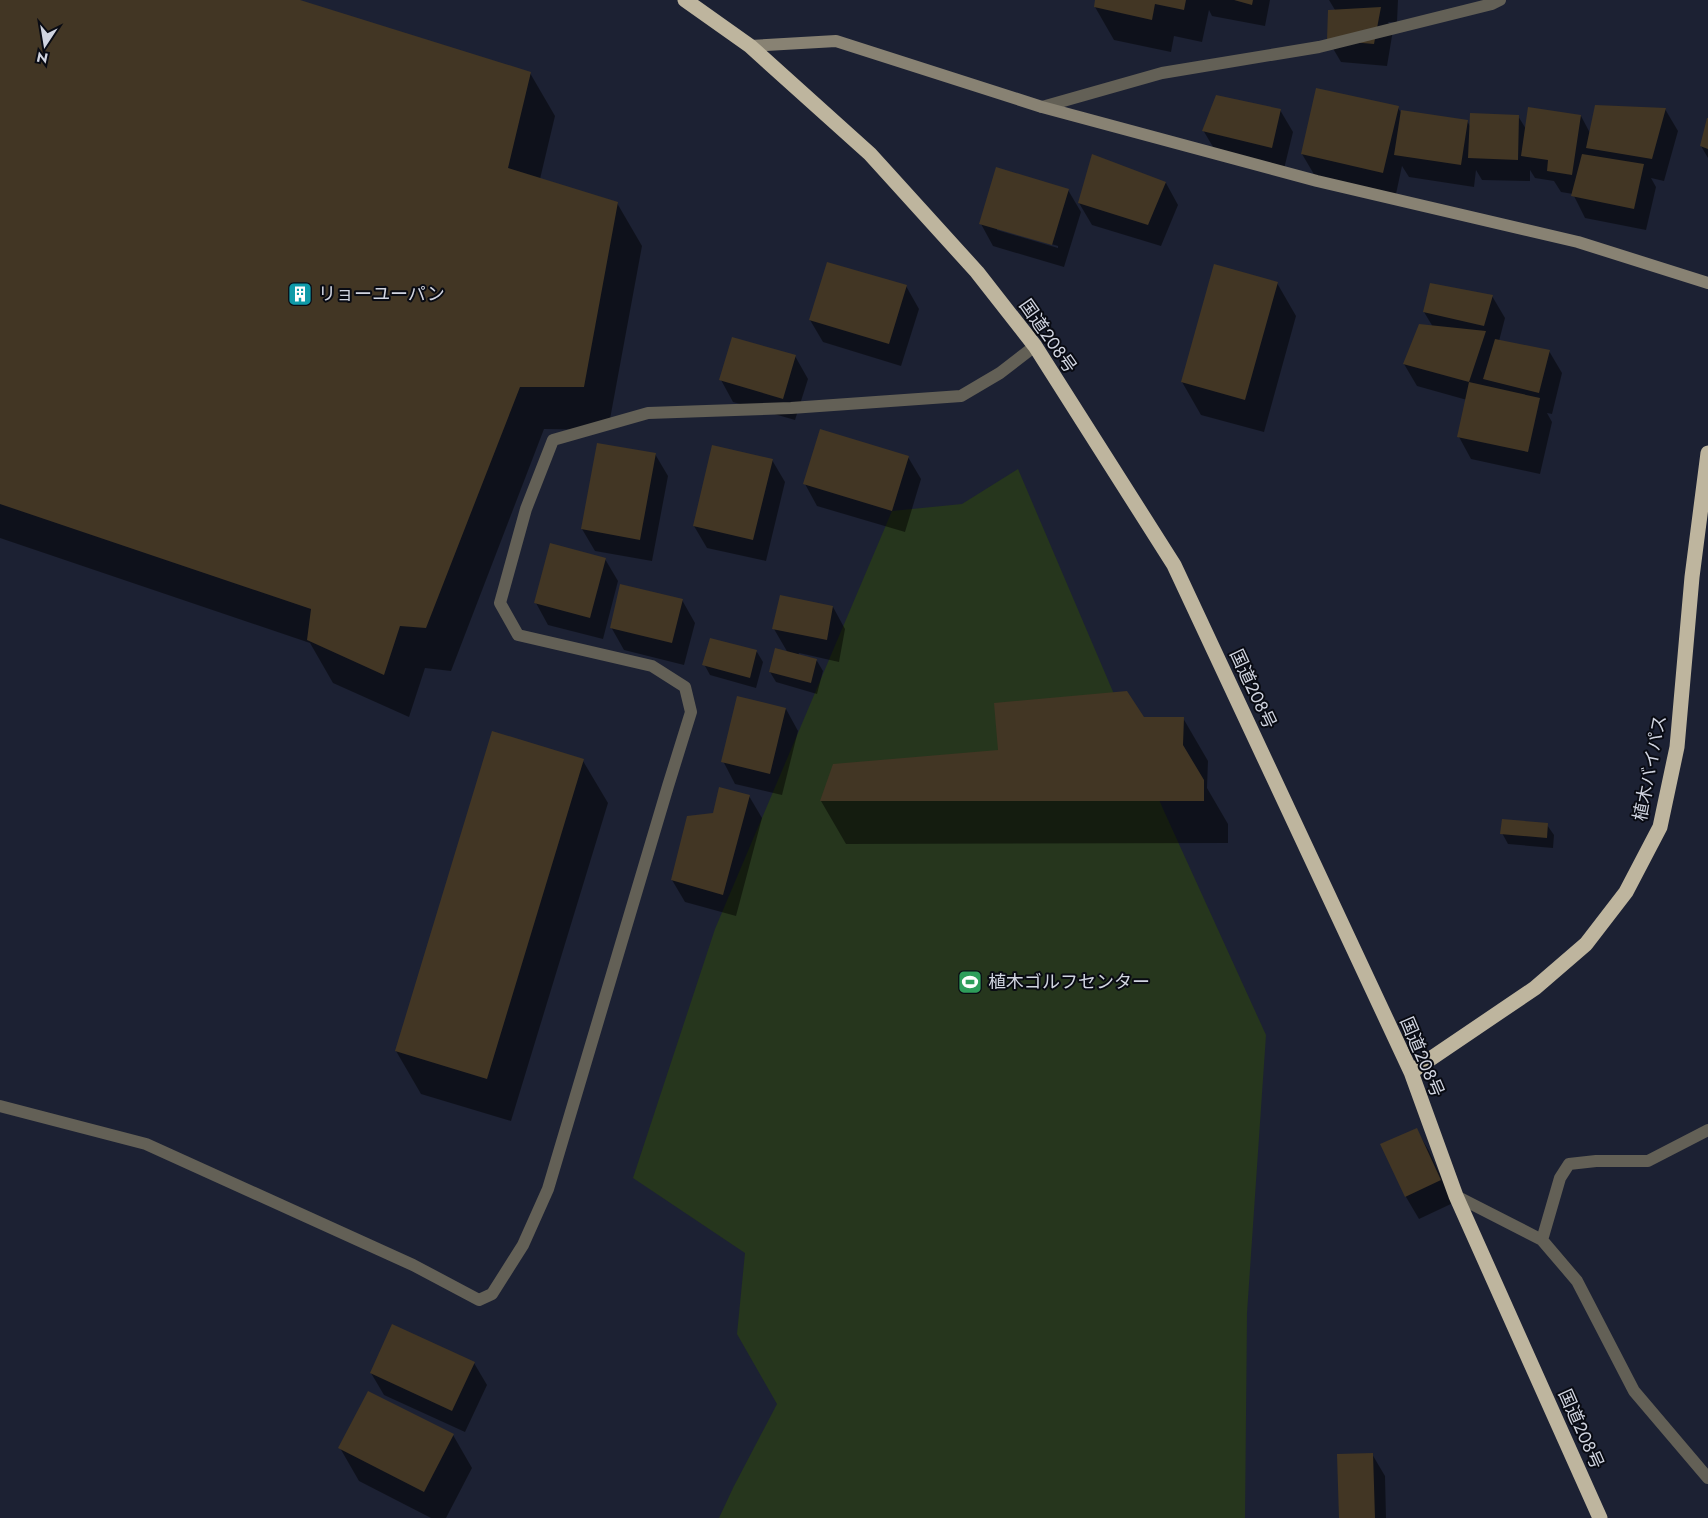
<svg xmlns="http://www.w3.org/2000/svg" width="1708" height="1518" font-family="Jost,'Noto Sans JP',sans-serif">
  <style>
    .green { fill: #26361d }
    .shadow { fill: #0007; fill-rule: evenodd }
    .building { fill: #423624 }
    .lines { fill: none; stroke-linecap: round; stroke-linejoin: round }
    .street { stroke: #636056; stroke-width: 12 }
    .secondary { stroke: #888273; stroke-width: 12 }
    .highway { stroke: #beb59e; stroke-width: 15 }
    .labels { text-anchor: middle; stroke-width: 4; stroke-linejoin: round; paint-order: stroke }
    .poi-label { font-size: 18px; fill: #d0d4e0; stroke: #090b13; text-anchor: start }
    .street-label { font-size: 18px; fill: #d0d4e0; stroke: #090b13 }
  </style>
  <rect width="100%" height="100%" fill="#1c2133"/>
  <path class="green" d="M1018 469 1163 809 1266 1035 1247 1313 1245 1518H719L733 1488 777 1404 737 1334 745 1253 633 1178 715 929 892 511 962 504Z"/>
  <path class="shadow" d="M0 0H296L530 73 555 116 540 179 617 203 642 246 608 430 544 429 451 671 425 668 409 717 333 683 310 643 0 538Z
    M1097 0H1270L1265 26 1212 16 1209 10 1202 42 1174 36 1171 52 1114 40 1095 7Z
    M1329 0H1398L1397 22H1388L1393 30 1387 66 1341 62 1328 40 1335 10Z
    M1398 108 1402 114 1467 121 1470 126 1518 116 1526 129 1581 116 1590 133 1665 109 1678 131 1664 181 1651 178 1656 187 1646 230 1585 218 1573 194 1561 192 1554 181 1535 178 1530 170V181L1482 180 1476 170 1474 187 1409 177 1402 166 1396 194 1315 176 1302 154Z
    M1280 110 1293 132 1284 169 1216 152 1203 130Z
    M1708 121V158L1701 146Z
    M1166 183 1178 205 1161 246 1092 225 1079 203Z
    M1068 190 1081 212 1064 267 993 246 981 224ZM997 228 1058 246V248L997 230Z
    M1277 283 1296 316 1264 432 1201 415 1182 382Z
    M906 286 919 309 901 366 823 342 810 320Z
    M1492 296 1505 318 1499 341 1549 351 1562 373 1552 414 1547 413 1552 422 1540 474 1471 459 1459 437 1467 400 1417 386 1404 364 1433 327 1424 312Z
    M795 356 808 379 795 420 733 402 721 380Z
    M655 454 668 476 652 561 595 551 582 529Z
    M908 457 921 479 905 532 817 506 805 484Z
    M772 460 785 482 766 561 707 548 694 526Z
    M605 559 618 581 603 639 548 625 536 603Z
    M682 600 695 623 684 665 624 650 611 627Z
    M833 607 845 629 839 662 799 653 798 656 817 661 823 671 817 694 776 682 770 672 788 653 774 629Z
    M711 639 757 652 763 662 756 688 710 675 704 664Z
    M786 709 798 731 782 795 735 784 723 761Z
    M1144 718H1183L1208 761 1207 788 1228 824V843L846 844 821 801 1000 751Z
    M583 761 608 803 511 1121 421 1094 396 1051Z
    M749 796 762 818 736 916 685 902 672 880 714 814Z
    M1547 825 1554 835 1553 848 1508 844 1502 833Z
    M1416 1129 1429 1151 1453 1203 1419 1219 1406 1197 1382 1145Z
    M474 1363 487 1385 465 1432 384 1395 371 1373Z
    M453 1435 472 1468 446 1518H431L359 1481 340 1448Z
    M1372 1454 1385 1476 1386 1518H1340Z"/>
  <path class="building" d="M0 0H300L531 72 508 168 618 202 584 387H520L426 628 400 626 384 675 307 640 311 609 0 504Z
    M1095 0H1186L1184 10 1155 4 1152 20 1094 7Z
    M1234 0H1253L1252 5Z
    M1381 7 1374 44 1327 40 1328 10Z
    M1316 88 1399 106 1383 173 1301 154Z
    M1216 95 1281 109 1272 148 1202 131Z
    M1595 105 1666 108 1652 159 1586 148Z
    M1528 107 1581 115 1572 175 1547 171 1548 160 1521 156Z
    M1401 110 1468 120 1461 165 1394 155Z
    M1470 113 1519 115 1518 160 1468 158Z
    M1707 118H1708V149L1700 146Z
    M1092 154 1166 182 1148 225 1078 203Z
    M1582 154 1644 164 1634 209 1571 196Z
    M996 167 1069 189 1052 245 979 224Z
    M827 262 907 285 889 344 809 320Z
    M1214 264 1278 282 1245 400 1181 382Z
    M1430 283 1493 295 1484 326 1423 312Z
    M1419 324 1486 331 1469 382 1540 398 1528 452 1457 437 1469 382 1403 364Z
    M732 337 796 355 783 399 719 380Z
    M1495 339 1550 350 1539 393 1483 379Z
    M820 429 909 456 892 511 803 484Z
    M597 443 656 453 640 540 581 529Z
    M712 445 773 459 753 540 693 526Z
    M550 543 606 558 590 618 534 603Z
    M620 584 683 599 672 643 610 628Z
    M780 595 833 606 827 640 772 629Z
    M710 638 757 650 750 678 702 665Z
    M775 648 817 659 811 683 769 672Z
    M1127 691 1144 717H1184L1183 745 1204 780V801H820L833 764 998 750 994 703Z
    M737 696 786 708 770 774 721 762Z
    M492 731 584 759 487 1079 395 1051Z
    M719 787 750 795 723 895 671 880 687 816 713 813Z
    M1502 819 1548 823 1547 838 1500 834Z
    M1417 1128 1441 1180 1405 1197 1380 1144Z
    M392 1324 475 1362 452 1411 370 1373Z
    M368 1391 454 1434 424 1492 338 1448Z
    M1373 1453 1375 1518H1339L1337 1454Z"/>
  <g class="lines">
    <path class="street" d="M1042 107 1162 73 1319 47 1492 4 1500 0
      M0 1106 146 1144 413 1265 479 1300 492 1294 523 1245 548 1189 668 786 691 712 685 687 652 666 518 635 500 603 526 509 553 440 648 413 791 408 961 396 1000 373 1035 346
      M1456 1196 1542 1240 1577 1281 1634 1391 1708 1478
      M1542 1240 1560 1178 1569 1164 1596 1161H1648L1708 1130"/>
    <path class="secondary" d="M750 46 836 41 1042 107 1317 181 1578 242 1708 283"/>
    <path class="highway" d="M685 0 750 46 870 154 977 272 1035 346 1174 565 1411 1072 1456 1196 1600 1518
      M1411 1072 1535 988 1586 944 1626 892 1660 827 1677 747 1692 577 1708 453"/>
  </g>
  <defs>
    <g id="building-square" transform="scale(1.25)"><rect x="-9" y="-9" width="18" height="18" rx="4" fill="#0f9aa8" stroke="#090b13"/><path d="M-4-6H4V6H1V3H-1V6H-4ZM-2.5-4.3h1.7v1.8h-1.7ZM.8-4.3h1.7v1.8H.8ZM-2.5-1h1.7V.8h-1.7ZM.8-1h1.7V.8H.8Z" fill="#fff"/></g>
    <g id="stadium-square" transform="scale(1.25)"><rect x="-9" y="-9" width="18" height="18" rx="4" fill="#2e9e5b" stroke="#090b13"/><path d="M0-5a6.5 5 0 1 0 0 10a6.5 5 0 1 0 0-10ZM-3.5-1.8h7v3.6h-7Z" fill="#fff"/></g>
  </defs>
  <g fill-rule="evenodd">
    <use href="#building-square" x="300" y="294"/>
    <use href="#stadium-square" x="970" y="982"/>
  </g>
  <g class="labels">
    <g class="poi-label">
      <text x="318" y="300">リョーユーパン</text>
      <text x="988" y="988">植木ゴルフセンター</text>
    </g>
    <g class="street-label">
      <text transform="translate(1048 336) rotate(55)" y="6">国道208号</text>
      <text transform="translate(1253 689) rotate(65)" y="6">国道208号</text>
      <text transform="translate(1650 768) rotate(-79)" y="6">植木バイパス</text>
      <text transform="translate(1422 1057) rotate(67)" y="6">国道208号</text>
      <text transform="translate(1581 1429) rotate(66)" y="6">国道208号</text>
    </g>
  </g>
  <g transform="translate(45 45) rotate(192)" stroke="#090b13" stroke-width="4" paint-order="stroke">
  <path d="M0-4L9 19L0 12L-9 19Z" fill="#d0d4e0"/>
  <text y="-8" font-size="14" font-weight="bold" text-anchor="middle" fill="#d0d4e0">N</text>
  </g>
</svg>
